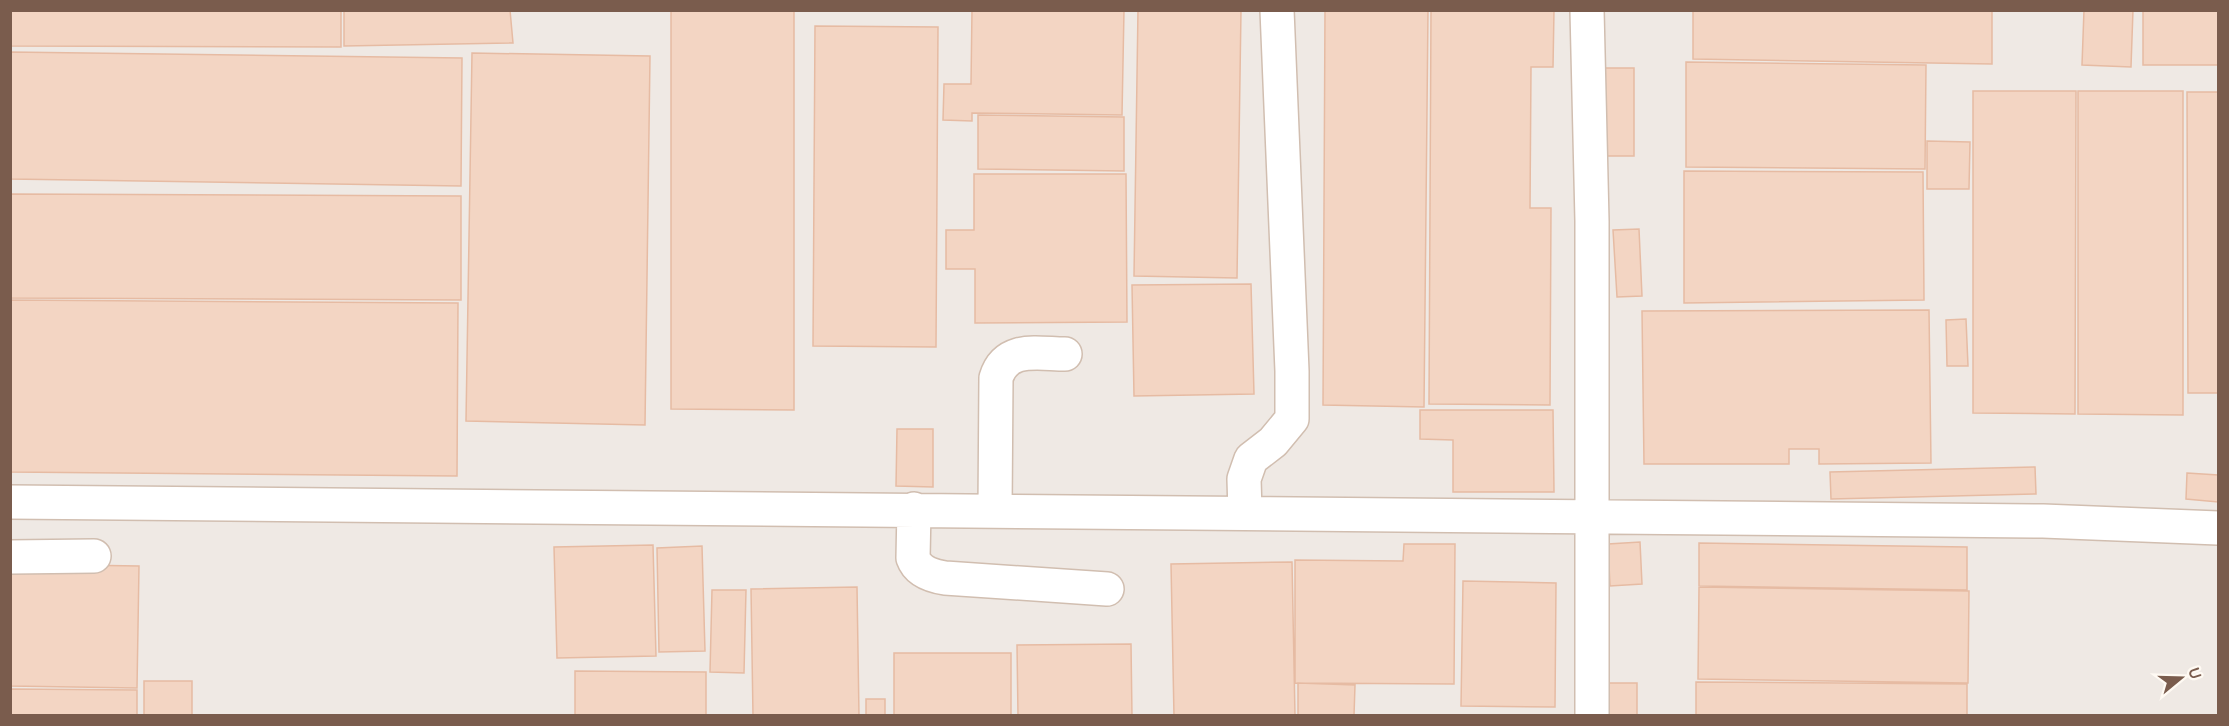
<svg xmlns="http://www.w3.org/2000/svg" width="2229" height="726" font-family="Quicksand,sans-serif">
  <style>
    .industrial { fill: #efe9e4 }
    .building { fill: #f3d5c3; stroke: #e6bba3; stroke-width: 1.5 }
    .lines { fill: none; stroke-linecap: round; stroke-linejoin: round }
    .minor-casing { stroke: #d1beb0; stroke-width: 36 }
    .minor { stroke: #fff; stroke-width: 33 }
  </style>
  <rect width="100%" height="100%" fill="#fdf6ec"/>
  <path class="industrial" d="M11 11H2218V715H11Z"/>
  <path class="building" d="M10 10H341V47L10 46Z
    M344 10H510L513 43 344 46Z
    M671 10H794V410L671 409Z
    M972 10H1124L1122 115 972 113V121L943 120 944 84H971Z
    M1138 10H1241L1237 278 1134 276Z
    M1325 10H1428L1424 407 1323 405Z
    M1431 10H1554L1553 67H1531L1530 208H1551L1550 405 1429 404Z
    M1693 10H1992V64L1693 59Z
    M2084 10H2133L2131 67 2082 65Z
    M2143 10H2218V65H2143Z
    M815 26 938 27 936 347 813 346Z
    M10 52 462 58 461 186 10 179Z
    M472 53 650 56 645 425 466 421Z
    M1686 62 1926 65 1925 169 1686 167Z
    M1600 68H1634V156H1599Z
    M1973 91H2076L2075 414 1973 413Z
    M2078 91H2183V415L2078 414Z
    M2187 92H2218V393H2188Z
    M978 115 1124 117V171L978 169Z
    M1927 141 1970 142 1969 189H1927Z
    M1684 171 1923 172 1924 300 1684 303Z
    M974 174H1126L1127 322 975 323V269H946V230H974Z
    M10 194 461 196V300L10 298Z
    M1639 229 1642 296 1617 297 1613 230Z
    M1251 284 1254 394 1134 396 1132 285Z
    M10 300 458 303 457 476 10 472Z
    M1929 310 1931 463 1819 464V449H1789V464H1644L1642 311Z
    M1966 319 1968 366H1947L1946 320Z
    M1420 410H1553L1554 492H1453V440L1420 439Z
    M897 429H933V487L896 486Z
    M2035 467 2036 494 1831 499 1830 472Z
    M2187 473 2218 475V502L2186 499Z
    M1640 542 1642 584 1610 586 1608 544Z
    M1699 543 1967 547V590L1699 586Z
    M1404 544H1455L1454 684 1295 683V560L1403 561Z
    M653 545 656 656 557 658 554 547Z
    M702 546 705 651 659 652 657 548Z
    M1292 562 1295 716H1174L1171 564Z
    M10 564 139 566 137 688 10 686Z
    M1463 581 1556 583 1555 707 1461 706Z
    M857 587 859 716H753L751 589Z
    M1699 587 1969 591 1968 683 1698 679Z
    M712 590H746L744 673 710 672Z
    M1131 644 1132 716H1018L1017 645Z
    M894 653H1011V716H894Z
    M575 671 706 672V716H575Z
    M144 681H192V716H144Z
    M1696 682 1967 684V716H1696Z
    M1298 683 1355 685 1354 716H1298Z
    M1609 683H1637V716H1609Z
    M10 689 137 690V716H10Z
    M866 699H885V716H866Z"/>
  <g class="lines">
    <g class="minor-casing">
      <path id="minor" d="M1587 10 1592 221V716
        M10 502 2043 521 2218 528
        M914 509 913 558C918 572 932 576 945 578L1107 589
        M995 510 996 378C1006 345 1039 354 1065 354
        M1245 512 1244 479 1251 459 1273 442 1292 419V371L1277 10
        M10 557 94 556"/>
    </g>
    <use href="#minor" class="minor"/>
  </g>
  <rect width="2229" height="726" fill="none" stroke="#7a5c4d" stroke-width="24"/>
  <g transform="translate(2181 678) rotate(71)" stroke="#fffaf3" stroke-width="4.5" paint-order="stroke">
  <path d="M0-4.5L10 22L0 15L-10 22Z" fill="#7a5c4d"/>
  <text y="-9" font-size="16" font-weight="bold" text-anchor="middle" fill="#7a5c4d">U</text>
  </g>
</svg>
